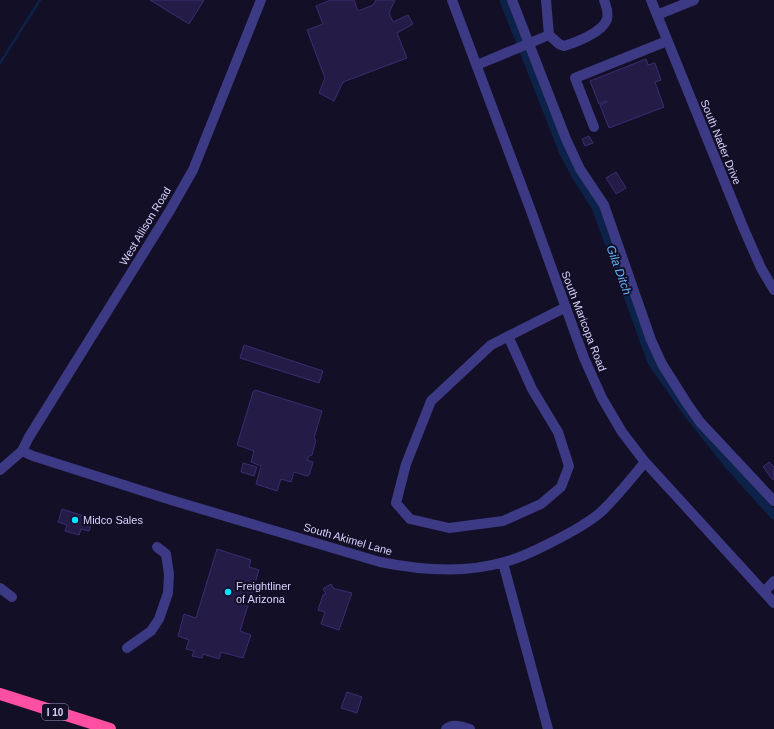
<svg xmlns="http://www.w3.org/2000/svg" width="774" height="729" font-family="Helvetica,sans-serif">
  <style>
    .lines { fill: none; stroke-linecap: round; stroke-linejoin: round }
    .stream { stroke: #0c2248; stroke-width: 2.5 }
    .canal { stroke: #0c2248; stroke-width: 9 }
    .building { fill: #241b47; stroke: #3b2d73 }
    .minor { stroke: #3d3a85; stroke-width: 10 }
    .highway { stroke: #ff4fa3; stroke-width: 12 }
    .poi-dot { fill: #00e5ff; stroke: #130f26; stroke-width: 1.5 }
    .labels { text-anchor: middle; stroke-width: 4; stroke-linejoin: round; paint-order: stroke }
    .shield { fill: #130f26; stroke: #9e99be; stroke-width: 1 }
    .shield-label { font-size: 10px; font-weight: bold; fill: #d9d4ff }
    .street-label { font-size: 11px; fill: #d9d4ff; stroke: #130f26 }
    .poi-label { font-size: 11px; fill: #d9d4ff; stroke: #130f26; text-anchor: start }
    .water-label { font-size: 12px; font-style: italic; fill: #62b6ff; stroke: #130f26 }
  </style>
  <rect width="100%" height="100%" fill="#130f26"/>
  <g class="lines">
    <path class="stream" d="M0 63 40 0"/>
    <path class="canal" d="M504 0 564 153 577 177 596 207 652 362 687 412 729 465 774 515"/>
  </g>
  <path class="building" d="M150 0H204L189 24Z
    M331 0H354L358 11 373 5 376 0H395L389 13 393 22 408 15 413 24 397 33 407 58 343 82 334 101 319 93 325 78 307 30 323 24 316 6Z
    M646 59 648 65 655 63 661 80 655 82 664 107 609 128 600 105 607 102 606 101 599 104 590 81Z
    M589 136 593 143 585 146 582 139Z
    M616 172 626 188 616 194 606 178Z
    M244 345 323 371 319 383 240 358Z
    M255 390 322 411 314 438 316 440 312 455 309 456 307 460 313 462V463L309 475 307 476 294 472 291 482 281 479 277 491 256 484 261 466 251 462 254 451 237 445 253 392Z
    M769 462 774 467 773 480 763 467Z
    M243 463 257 467 254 476 241 472Z
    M62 509 93 519 89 531 81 529 79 535 65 531 67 525 58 522Z
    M217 549 251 560 249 567 259 570 240 631 251 635 243 658 221 652 219 659 203 654 202 658 192 656 194 651 186 649 189 640 178 636 184 614 196 618Z
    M331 584 334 589H336L352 593 339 630 321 624 325 612 318 610 323 595 326 594 323 589Z
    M347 692 362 697 357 713 341 708Z"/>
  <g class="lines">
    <path class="minor" d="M452 0 531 211 584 358 602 398 622 432 645 462 774 603
      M512 0 566 139 580 169 604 205 651 340 662 364 686 402 700 422 774 501
      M546 0 549 35 559 44 564 46C577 42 603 32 607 19 609 12 606 6 604 0
      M651 0 743 227 761 268 774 290
      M657 15 694 0
      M477 65 549 35
      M594 127 575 78 667 41
      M508 336 532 389 558 432 569 466 561 487 541 504 503 521 449 528 410 519 396 503 406 464 431 401 491 345 566 307
      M22 451 33 456 171 500 380 562C420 570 464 574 504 562 521 558 536 550 552 542 568 534 587 524 601 512 617 497 631 479 645 462
      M0 470 22 451 29 437 169 212 193 170 261 0
      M503 563 548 729
      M0 588 12 597
      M764 592 774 581
      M127 648 151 631 159 619 168 593 169 574 166 554 157 547
      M446 729C453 723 462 727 470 729"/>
    <path class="highway" d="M0 694 110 729"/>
  </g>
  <g class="poi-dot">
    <circle cx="75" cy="520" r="4"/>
    <circle cx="228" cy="592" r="4"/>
  </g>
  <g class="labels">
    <rect class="shield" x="42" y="704" width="26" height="16" rx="3"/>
    <g class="shield-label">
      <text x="55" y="716">I 10</text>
    </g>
    <g class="street-label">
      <text transform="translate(721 142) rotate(68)" y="4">South Nader Drive</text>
      <text transform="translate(145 226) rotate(-59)" y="4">West Allison Road</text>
      <text transform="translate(584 321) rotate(69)" y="4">South Maricopa Road</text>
      <text transform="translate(348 539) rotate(16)" y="4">South Akimel Lane</text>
    </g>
    <g class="poi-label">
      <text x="83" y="524">Midco Sales</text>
      <text x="236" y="590">Freightliner<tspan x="236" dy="13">of Arizona</tspan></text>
    </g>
    <g class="water-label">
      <text transform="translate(619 270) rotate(70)" y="4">Gila Ditch</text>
    </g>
  </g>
</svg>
